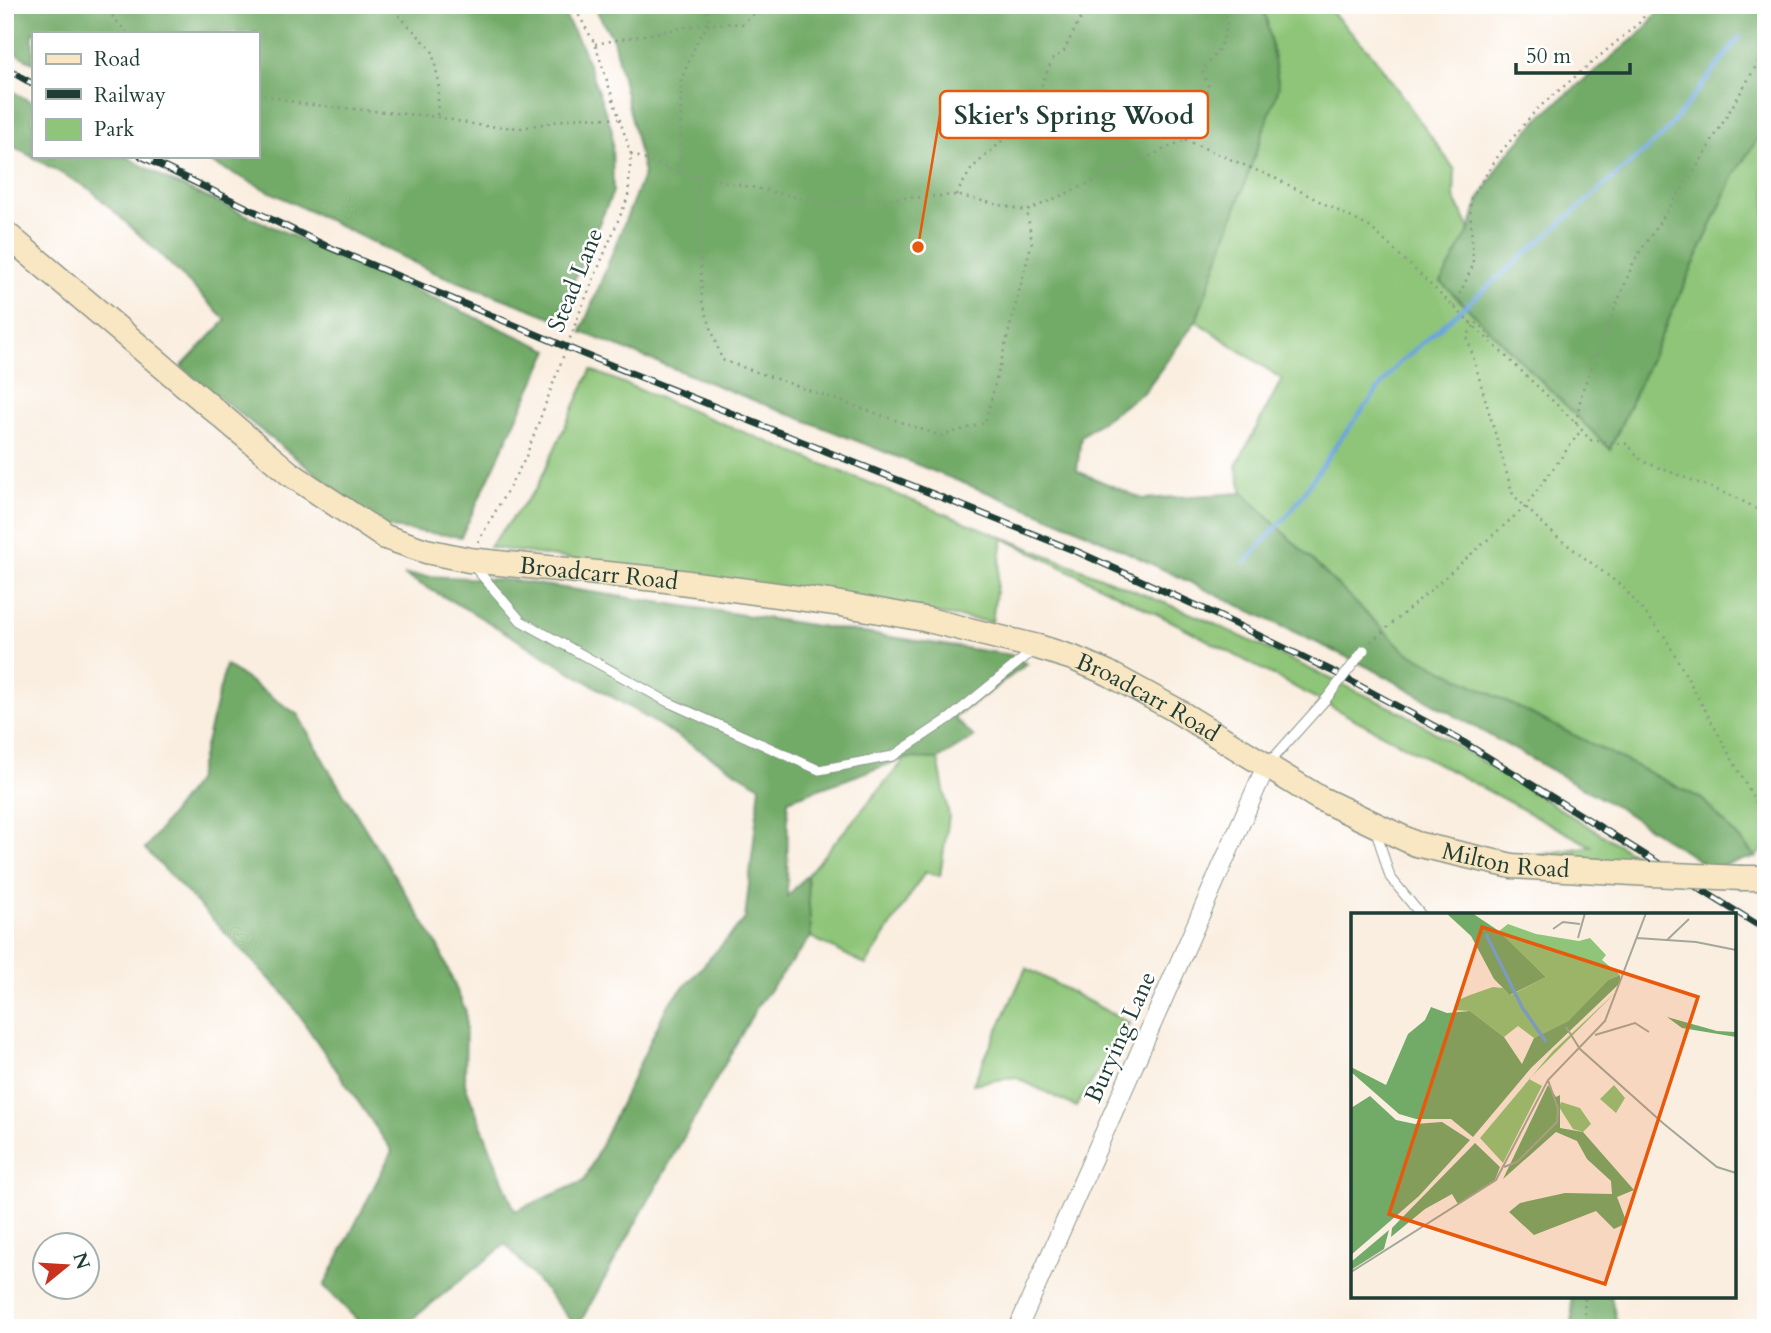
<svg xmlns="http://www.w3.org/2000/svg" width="1771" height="1333" font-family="Cardo,serif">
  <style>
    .green { fill: #8ec578; stroke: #568156; stroke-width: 2 }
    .forest { fill: #72aa68; stroke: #48744e; stroke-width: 2 }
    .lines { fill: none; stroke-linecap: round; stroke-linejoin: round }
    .stream { stroke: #6ca6db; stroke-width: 4.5 }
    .lane-casing { stroke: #8c968a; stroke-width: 11 }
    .street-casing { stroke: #8c968a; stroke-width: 20 }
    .secondary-casing { stroke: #8c968a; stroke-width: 27 }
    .path { stroke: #8c968a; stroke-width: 2.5; stroke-dasharray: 2 5; stroke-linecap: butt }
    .lane { stroke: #fff; stroke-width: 9 }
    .street { stroke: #fff; stroke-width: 18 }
    .secondary { stroke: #f9e7c3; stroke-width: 24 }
    .rail-casing { stroke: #1f3d34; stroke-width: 7 }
    .rail { stroke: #fff; stroke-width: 4.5; stroke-dasharray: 13; stroke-linecap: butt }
    .lane-bridge-casing { stroke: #8c968a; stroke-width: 11; stroke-linecap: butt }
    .secondary-bridge-casing { stroke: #8c968a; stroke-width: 27; stroke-linecap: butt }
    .lane-bridge { stroke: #fff; stroke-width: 9 }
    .secondary-bridge { stroke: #f9e7c3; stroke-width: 24 }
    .labels { text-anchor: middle; stroke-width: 5; stroke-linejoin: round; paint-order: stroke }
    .street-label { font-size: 24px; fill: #1f3d34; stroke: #fff }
    .inset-river { fill: none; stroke: #6ca6db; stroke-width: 3.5 }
    .inset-road { fill: none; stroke: #a2a79b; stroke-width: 2 }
    .view { fill: #e8590c; fill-opacity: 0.15; stroke: #e8590c; stroke-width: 3.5 }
    .inset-edge { fill: none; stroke: #1f3d34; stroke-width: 3.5 }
    .leader { fill: none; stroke: #e8590c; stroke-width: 2.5 }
    .callout-dot { fill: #e8590c; stroke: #fff; stroke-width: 2.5 }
    .callout { fill: #fff; stroke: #e8590c; stroke-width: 2.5 }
    .callout-label { font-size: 26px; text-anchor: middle; font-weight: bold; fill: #1f3d34 }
  </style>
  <rect width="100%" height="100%" fill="#fff"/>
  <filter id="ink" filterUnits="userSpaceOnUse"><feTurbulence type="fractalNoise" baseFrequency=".0143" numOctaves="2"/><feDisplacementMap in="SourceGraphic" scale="14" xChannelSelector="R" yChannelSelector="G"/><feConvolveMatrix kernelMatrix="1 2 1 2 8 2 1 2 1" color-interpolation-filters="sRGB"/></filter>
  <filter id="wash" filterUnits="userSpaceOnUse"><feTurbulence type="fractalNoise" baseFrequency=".00686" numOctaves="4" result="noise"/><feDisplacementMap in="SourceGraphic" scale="28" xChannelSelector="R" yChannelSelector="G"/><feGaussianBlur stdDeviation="1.57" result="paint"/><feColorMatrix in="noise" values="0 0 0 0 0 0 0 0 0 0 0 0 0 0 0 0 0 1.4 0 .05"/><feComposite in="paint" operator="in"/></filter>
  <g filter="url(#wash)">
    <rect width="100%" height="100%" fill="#faeee0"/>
    <path class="green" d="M1261 5H1325L1372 54 1455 170 1454 197 1470 229 1442 282 1610 449 1735 173 1766 126V844L1756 857 1702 799 1405 651 1243 493 1236 466 1282 379 1196 321 1279 87 1266 17Z
      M591 370 1204 619 1405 714 1650 864 1532 856 1591 846 1181 626 1003 538 992 622 489 547 536 489Z
      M906 758 938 759 949 816 940 876 925 872 866 965 811 937 807 875Z
      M1026 968 1129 1023 1076 1107 1015 1077 973 1084Z"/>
    <path class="forest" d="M5 5H559L581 45 612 130 613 192 557 319 433 272 198 156H257V33H33V63L5 47Z
      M593 5H1261L1266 17 1279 87 1196 321 1145 391 1081 436 1077 471 1143 499 1243 493 1405 651 1702 799 1756 857 1710 868 1620 809 1372 669 1072 526 581 332 644 173 613 39Z
      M1662 5H1766V126L1735 173 1610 449 1441 282 1470 229 1479 200 1504 158 1542 115 1644 30Z
      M5 87 33 103V156H125L170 181 549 350 461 537 383 527 181 367 226 320 158 252 91 190 5 142Z
      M404 575 510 580 1011 655 1027 664 954 718 974 737 938 759 906 758 788 800 787 897 807 875 811 937 758 1005 577 1328 506 1244 401 1328H365L324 1286 392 1151 285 995 145 849 196 781 226 665 298 715 329 770 438 946 466 1012 465 1084 515 1211 584 1181 667 1006 745 919 760 786 468 610Z
      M1571 1296H1611L1618 1328H1573Z"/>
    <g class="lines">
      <path class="stream" d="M1246 562 1292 510 1339 441 1397 365 1663 135 1740 37"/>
    </g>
  </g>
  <g filter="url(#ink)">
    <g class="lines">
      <g class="lane-casing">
        <path id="lane" d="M472 564 521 621 668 702 819 770 893 756 950 718 1035 649
          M1268 764 1327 698
          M1376 831 1390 877 1421 915"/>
      </g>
      <g class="street-casing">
        <path id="street" d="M1018 1328 1266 766"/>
      </g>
      <g class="secondary-casing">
        <g id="secondary">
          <path id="s1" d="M5 233 289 473 385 537 426 551 469 560 666 580 835 603 924 619 1038 647 1073 658 1108 673 1174 709 1319 798 1416 844 1512 866 1651 874"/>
          <path d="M1742 878H1766"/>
        </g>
      </g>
      <path class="path" d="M103 5 127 33
        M389 5 432 50 439 83 437 117
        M1763 5 1766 21
        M595 44 709 23 706 5
        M257 93 302 104 437 117 483 126 521 128 580 117 618 119
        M1185 140 1277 179 1371 228 1576 423 1590 440 1627 444 1642 461 1735 497 1766 514
        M631 154 680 173 697 175 822 203 956 195 1027 211 1185 140 1209 88 1202 70C1221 51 1230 32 1225 5
        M680 173 681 80 697 42 709 23 742 24 757 11 768 5
        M697 175 702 301 722 360 941 436 985 423 1032 242 1027 211
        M956 195 972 168 1000 143 1036 99 1052 60 1064 51 1079 21 1094 5
        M1454 307 1473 265 1470 200 1500 153 1537 109 1640 22 1652 5
        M1469 322 1480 324 1494 343
        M1474 326 1467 336 1513 495 1557 537 1623 587 1665 637 1766 821
        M1576 423 1582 391 1634 261 1701 160 1766 49
        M478 542 525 459 579 314 628 197 631 154 595 44 573 5
        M1371 642 1525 507 1582 429
        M1586 1328 1584 1300 1590 1296"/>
      <use href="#lane" class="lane"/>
      <use href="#street" class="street"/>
      <use href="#secondary" class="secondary"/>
      <g class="rail-casing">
        <path id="rail" d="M5 68 33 84
          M141 156 324 245 583 354 1078 552 1204 609 1332 671 1460 740 1766 930"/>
      </g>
      <use href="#rail" class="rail"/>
      <g class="lane-bridge-casing">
        <path id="lane-bridge" d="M1327 698 1364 650"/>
      </g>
      <g class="secondary-bridge-casing">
        <path id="secondary-bridge" d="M1651 874 1742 878"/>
      </g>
      <use href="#lane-bridge" class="lane-bridge"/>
      <use href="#secondary-bridge" class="secondary-bridge"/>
    </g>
  </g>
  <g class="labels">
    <g class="street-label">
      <text transform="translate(575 280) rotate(-68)" y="8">Stead Lane</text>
      <text dy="8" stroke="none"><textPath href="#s1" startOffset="705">Broadcarr Road</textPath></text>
      <text dy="8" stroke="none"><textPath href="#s1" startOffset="1272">Broadcarr Road</textPath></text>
      <text dy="8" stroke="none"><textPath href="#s1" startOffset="1670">Milton Road</textPath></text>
      <text transform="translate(1120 1037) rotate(-66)" y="8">Burying Lane</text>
    </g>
  </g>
  <g transform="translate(1351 913)">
    <rect width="385" height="385" fill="#faeee0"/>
    <path d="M157 11 185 21 228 28 239 25 255 42 251 47 269 62 257 67 217 108 183 125 167 113 153 124 119 98 103 97 107 87 119 82 142 74 152 75 160 82 195 64 148 18ZM265 79 178 166 191 173 152 250 129 225 202 138ZM263 172 274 185 265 200 249 186ZM210 189 229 195 240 211 232 219 222 216 208 194Z" fill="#8ec578"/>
    <path d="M95 0H121L148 18 195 64 159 82 143 66 120 23ZM269 62V70L180 155 122 224 100 206H65L48 201 0 159V154L35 172 57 121 74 107 80 94 96 100 119 98 153 124 171 151 183 125 217 108 257 67ZM316 104 366 118 385 119V124L331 115ZM197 172 205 184 209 182V215L232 219 283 277 266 284 276 310 263 316 245 298 183 322 158 299 169 290 214 280 261 281 260 268 236 246 226 228 205 219 152 266ZM19 183 45 207 64 211 91 209 119 227 68 283 0 342V195ZM124 230 149 254 144 267 107 291 101 281 74 296 40 324 41 315ZM38 317 33 336 0 357V349Z" fill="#72aa68"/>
    <path class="inset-river" d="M135 21 171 94 195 129"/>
    <path class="inset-road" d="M202 16 212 9 229 11M227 25 234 0M286 25 345 29 385 37M316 27 338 6M215 114 229 136 313 211 366 254 385 260M244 122 284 110 298 119M153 254 166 249 206 209 207 196 197 167M0 359 145 267 197 167 254 108 295 0"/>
    <path class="view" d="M131 14 347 84 254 371 38 301Z"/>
    <rect width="385" height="385" class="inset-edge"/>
  </g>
  <path class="leader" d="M918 247L940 115"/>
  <circle class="callout-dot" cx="918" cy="247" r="7"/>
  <rect class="callout" x="940" y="91" width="268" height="47" rx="7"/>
  <g class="callout-label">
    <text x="1074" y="124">Skier's Spring Wood</text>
  </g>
  <rect width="1771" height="1333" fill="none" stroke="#fff" stroke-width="28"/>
  <rect x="32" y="32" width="228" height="126" fill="#ffffff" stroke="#a5b1ae" stroke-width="2"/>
  <rect x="46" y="54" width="35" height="10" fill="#f9e7c3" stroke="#a5b1ae" stroke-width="2"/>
  <text x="94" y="66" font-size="21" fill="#1f3d34">Road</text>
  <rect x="46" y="89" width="35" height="10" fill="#1f3d34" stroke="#a5b1ae" stroke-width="2"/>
  <text x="94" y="102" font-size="21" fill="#1f3d34">Railway</text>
  <rect x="46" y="119" width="35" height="21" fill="#8ec578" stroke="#a5b1ae" stroke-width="2"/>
  <text x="94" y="136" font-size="21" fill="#1f3d34">Park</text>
  <g transform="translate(66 1266) rotate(72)"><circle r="33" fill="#ffffff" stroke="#a5b1ae" stroke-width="2"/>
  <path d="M0-5L12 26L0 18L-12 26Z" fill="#c8321e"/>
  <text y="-10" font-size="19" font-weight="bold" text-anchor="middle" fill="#1f3d34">N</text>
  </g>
  <path d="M1516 63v10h114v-10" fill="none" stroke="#1f3d34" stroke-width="3.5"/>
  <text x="1526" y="63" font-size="21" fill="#1f3d34" stroke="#ffffff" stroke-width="5" paint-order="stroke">50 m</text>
</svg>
